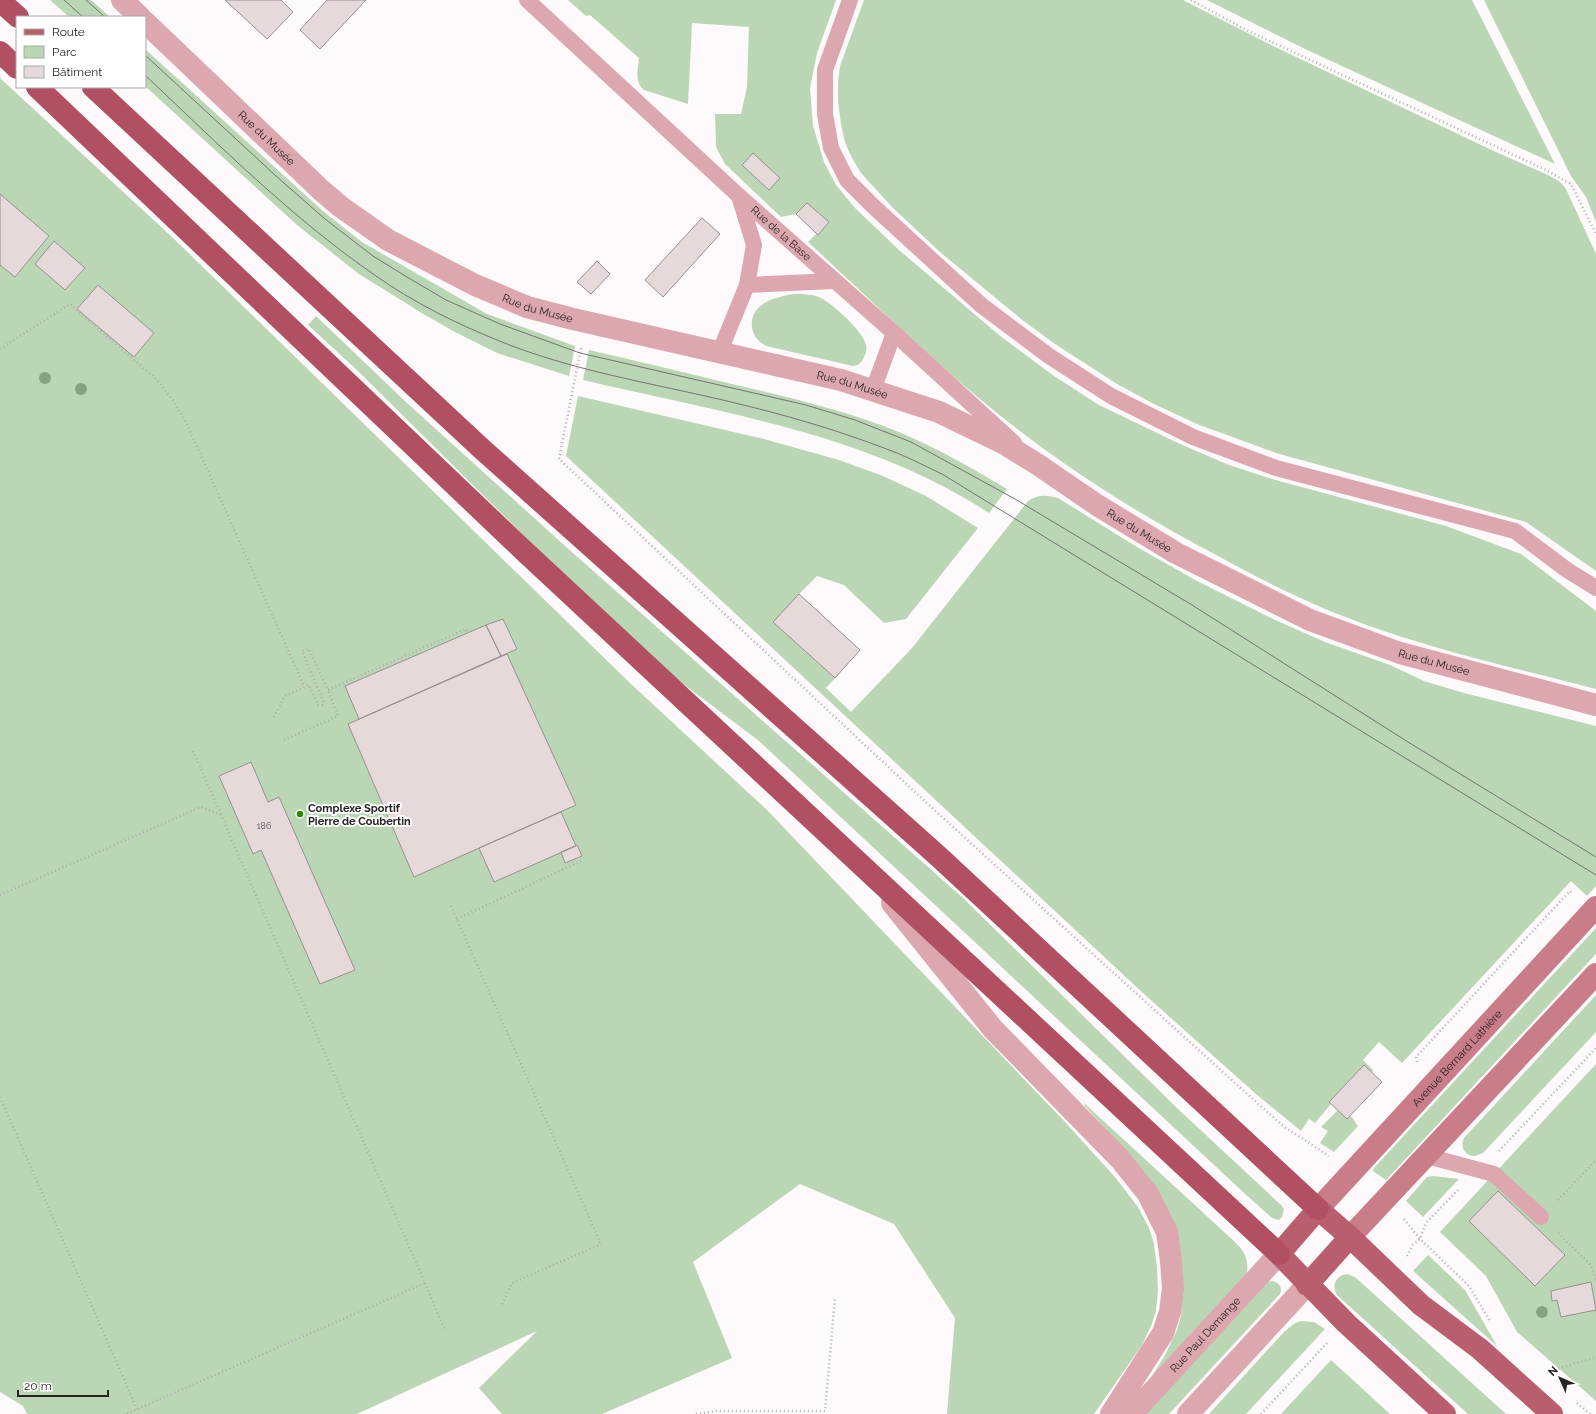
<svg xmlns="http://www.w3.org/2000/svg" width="1596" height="1414" font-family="Raleway,sans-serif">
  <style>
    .green { fill: #bad6b4 }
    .building { fill: #e5d9da; stroke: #998f90 }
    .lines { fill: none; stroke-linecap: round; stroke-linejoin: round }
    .path { stroke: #b1acad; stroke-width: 2.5; stroke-dasharray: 1 3; stroke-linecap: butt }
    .service { stroke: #dca7ae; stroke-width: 16 }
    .minor { stroke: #dca7ae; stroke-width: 22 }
    .tertiary { stroke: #dca7ae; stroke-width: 22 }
    .secondary { stroke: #c97d89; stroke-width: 22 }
    .primary { stroke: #b95e6e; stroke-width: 22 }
    .trunk { stroke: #b25063; stroke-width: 22 }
    .tram { stroke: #777273; stroke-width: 1 }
    .tree { fill: #88a27f }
    .poi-dot { fill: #278b01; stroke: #fff; stroke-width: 1.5 }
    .labels { text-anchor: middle; stroke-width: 4; stroke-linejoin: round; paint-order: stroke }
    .number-label { font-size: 9px; fill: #565051 }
    .street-label { font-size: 11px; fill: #272223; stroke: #fff }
    .poi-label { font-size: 11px; font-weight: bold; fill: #272223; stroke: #fff; text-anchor: start }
  </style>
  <rect width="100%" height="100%" fill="#fef9fa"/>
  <path class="green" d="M50 0H91L110 17H69Z
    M568 0H836L817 53 810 88 813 126 824 162 836 185 855 208 899 250 999 335 1054 376 1099 405 1180 444 1229 465 1272 479 1446 526 1521 554 1596 611V689C1507 666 1415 646 1330 611 1292 595 1254 576 1218 556 1140 515 1065 468 997 413 931 360 871 300 808 242L817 233 796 214 781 217 725 164 716 147 715 114H741L747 87 749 27 692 23 688 104 644 90C634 82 638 69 639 58L590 15 586 16Z
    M864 0H1183L1271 45 1498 153 1546 174 1559 181 1565 187 1596 254V571L1526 522 1276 453 1197 424 1154 404 1117 384 1055 344 1021 319 940 252 892 207 861 173 851 156 845 142 841 124 838 102V82L840 66Z
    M1207 0H1472L1555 164 1305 49Z
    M1484 0H1596V222L1586 197 1571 176Z
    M145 49 324 212 362 242 487 314 575 346 569 376 497 353 455 332 425 315 359 274 297 225 145 86Z
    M0 78 172 237 631 684 767 810 1065 1122 1115 1177 1138 1207 1149 1228 1154 1244 1157 1268 1158 1291 1156 1311 1151 1326 1142 1345 1094 1414H947L955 1318 894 1224 800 1184 693 1262 732 1358 602 1414H502L479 1388 537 1331 357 1414H27L23 1406 0 1392Z
    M795 294C803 294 811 294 819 297 831 302 864 332 866 345 867 349 866 353 864 357 862 362 859 365 853 366L766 346C758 341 753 336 752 327 749 304 777 296 795 294Z
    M316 316 407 403 564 545 963 898 1179 1110 1281 1205 1284 1209 1282 1217 1279 1220 1272 1218 1242 1191 759 741 653 661 611 622 357 370 308 325Z
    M589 350C638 361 687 373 736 385 792 398 846 411 899 432 937 448 972 468 1007 489L989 513C867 433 721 413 583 380Z
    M578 396 764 439 839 460 883 476 926 496 978 528 906 619 884 623 844 585 817 576 799 594 860 650 826 688 851 712 912 648 1028 501C1038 494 1047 495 1058 498L1137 547 1197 581 1273 619 1325 642 1390 665 1424 681 1464 693 1596 726V886L1587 896 1571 881 1402 1063 1379 1042 1363 1060 1374 1071 1372 1072 1364 1065 1330 1102 1331 1104 1315 1123 1309 1119 1301 1131 1256 1094 1144 994 566 456Z
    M1596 928V954L1386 1180 1373 1171 1374 1168Z
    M1596 995V1032L1483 1153C1479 1154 1476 1156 1473 1156 1464 1155 1460 1145 1464 1138Z
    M1596 1064V1401L1517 1332 1486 1276 1440 1232Z
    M1085 1104 1223 1231C1240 1247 1253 1255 1245 1280L1147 1384 1164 1357 1177 1330 1181 1316 1183 1276 1180 1250 1116 1140 1084 1105Z
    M1338 1110 1347 1119 1351 1116 1358 1126 1334 1152 1320 1143 1328 1131 1321 1127Z
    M1433 1176 1459 1179 1423 1217 1406 1201 1427 1177Z
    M1428 1255 1465 1290 1497 1346 1413 1271Z
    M1347 1274 1355 1277 1506 1414H1468L1337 1295C1331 1286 1336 1275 1347 1274Z
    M1272 1281C1279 1282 1283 1288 1280 1294L1169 1414H1146L1268 1282Z
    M1301 1321 1314 1322 1325 1329 1246 1414H1209L1284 1332 1295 1323Z
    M1331 1360 1390 1414H1281Z"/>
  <path class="building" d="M225 0H281L293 12 267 39Z
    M327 0H366L320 49 300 30Z
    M753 153 780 178 769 190 742 165Z
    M0 194 49 236 15 277 0 265Z
    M807 203 829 222 818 235 796 214Z
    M702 218 720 234 663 297 645 280Z
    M54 241 85 268 65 290 35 264Z
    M597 261 610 274 591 294 577 282Z
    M98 285 154 333 134 357 77 309Z
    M799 594 860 650 835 678 773 622Z
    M503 619 517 649 501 656 486 625Z
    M486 625 501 656 359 719 345 686Z
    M507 654 576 805 414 877 348 724Z
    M251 762 268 802 279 797 355 970 320 984 261 850 253 854 219 776Z
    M561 812 576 846 494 882 479 848Z
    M577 845 582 856 565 863 561 852Z
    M1364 1065 1382 1082 1347 1119 1329 1102Z
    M1498 1191 1565 1255 1535 1286 1469 1221Z
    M1591 1282 1596 1310 1561 1317 1557 1300 1552 1301 1551 1291Z"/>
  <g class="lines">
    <path class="path" d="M1191 0 1248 31 1544 169 1571 184 1596 234
      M581 348 559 459 930 806 1225 1074 1283 1126 1329 1156
      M0 349 70 304 156 379 172 399 186 422 304 686
      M274 717 285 696 309 685 318 705H322L324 703 302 651 309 649 328 690 466 629 468 633
      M284 740 338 716 328 690
      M193 751 221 814
      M0 895 201 807 221 815 425 1283 126 1414
      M451 906 600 1242 599 1245 512 1283 502 1305
      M457 919 581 861
      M1417 1062 1416 1057 1570 891 1572 893
      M0 1097 137 1409
      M1499 1151 1596 1048
      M1558 1200 1596 1160
      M1404 1219 1420 1239 1469 1286 1490 1321
      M1558 1233 1591 1265 1596 1280
      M1407 1256 1413 1245 1420 1239 1426 1223 1458 1190
      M425 1283 445 1331
      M1547 1372 1596 1357
      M1577 1403 1590 1414
      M696 1414 716 1411H825L835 1298
      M1261 1414 1327 1343"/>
    <g class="service">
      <path id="s1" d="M527 0 739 196 894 333 1014 443"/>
      <path d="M850 0 825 70V114L831 148 847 180 874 207 981 305 1049 356 1111 396 1193 437 1276 468 1515 531 1567 570 1596 588"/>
      <path d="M747 285 834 281"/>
      <path d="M720 351 747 285 754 245 739 196"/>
      <path d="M873 390 894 333"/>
      <path d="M1427 1156 1494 1174 1541 1217"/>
    </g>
    <g class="minor">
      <path d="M122 0 140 17"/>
      <path id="s2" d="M145 22 321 190 341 207 388 240 475 285 527 307 573 319 841 380 939 412 1003 443 1037 464 1097 505 1176 553 1310 620 1400 653 1596 705"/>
    </g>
    <g class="tertiary">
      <path d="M892 903 993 1029 1120 1159 1148 1194 1167 1232 1171 1261 1173 1288 1170 1312 1163 1333 1111 1414"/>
      <path id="s3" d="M1132 1414 1279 1254"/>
      <path d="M1188 1414 1307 1285"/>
    </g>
    <g class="secondary">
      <path id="s4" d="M1318 1209 1596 907"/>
      <path d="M1350 1237 1596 974"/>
    </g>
    <path class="primary" d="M1307 1285 1350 1237
      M1445 1414 1346 1323 1279 1254 1318 1209 1350 1237 1421 1305 1480 1349 1552 1414"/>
    <path class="trunk" d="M0 1 18 17
      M0 52 17 68
      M37 87 522 549 1279 1254
      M93 87 483 450 938 856 1318 1209"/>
    <path class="tram" d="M64 0 83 17
      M86 0 105 17
      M145 55 276 176 325 219 373 256 407 277 446 300 500 324 580 353 806 405 855 420 911 442 1015 499 1192 605 1408 742 1596 857
      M145 75C219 145 292 218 376 276 413 302 455 323 497 340 572 371 652 383 731 402 782 414 834 429 884 448 904 455 923 465 942 474L1596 875"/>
  </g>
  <g class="tree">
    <circle cx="45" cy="378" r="6"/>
    <circle cx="81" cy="389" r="6"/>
    <circle cx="1542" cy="1312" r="6"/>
  </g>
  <circle class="poi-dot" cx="300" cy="814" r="4"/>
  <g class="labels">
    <g class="number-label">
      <text x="264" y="829">186</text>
    </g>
    <g class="street-label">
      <text dy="4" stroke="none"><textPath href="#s2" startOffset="168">Rue du Musée</textPath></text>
      <text dy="4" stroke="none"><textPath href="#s1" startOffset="345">Rue de la Base</textPath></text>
      <text dy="4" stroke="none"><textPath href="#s2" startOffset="492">Rue du Musée</textPath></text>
      <text dy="4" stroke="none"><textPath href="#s2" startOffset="816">Rue du Musée</textPath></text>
      <text dy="4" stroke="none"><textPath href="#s2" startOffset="1140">Rue du Musée</textPath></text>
      <text dy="4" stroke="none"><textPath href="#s2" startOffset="1464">Rue du Musée</textPath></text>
      <text dy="4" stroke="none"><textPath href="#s4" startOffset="205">Avenue Bernard Lathière</textPath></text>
      <text dy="4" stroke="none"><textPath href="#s3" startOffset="108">Rue Paul Demange</textPath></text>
    </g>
    <g class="poi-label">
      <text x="308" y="812">Complexe Sportif<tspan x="308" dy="13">Pierre de Coubertin</tspan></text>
    </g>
  </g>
  <rect x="16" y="16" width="130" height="72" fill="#ffffff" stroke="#a9a7a7"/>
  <rect x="24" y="29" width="20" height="6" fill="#b95e6e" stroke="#a9a7a7"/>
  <text x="52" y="36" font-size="12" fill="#272223">Route</text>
  <rect x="24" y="46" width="20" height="12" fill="#bad6b4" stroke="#a9a7a7"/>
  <text x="52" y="56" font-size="12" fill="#272223">Parc</text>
  <rect x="24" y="66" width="20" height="12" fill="#e5d9da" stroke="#a9a7a7"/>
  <text x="52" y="76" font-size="12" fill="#272223">Bâtiment</text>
  <g transform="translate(1560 1378) rotate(315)" stroke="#ffffff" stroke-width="3" paint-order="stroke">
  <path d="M0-3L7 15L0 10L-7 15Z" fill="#272223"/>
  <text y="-6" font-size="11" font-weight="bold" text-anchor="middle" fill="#272223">N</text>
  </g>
  <path d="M18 1390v6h90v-6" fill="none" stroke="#272223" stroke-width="2"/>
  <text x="24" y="1390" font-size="12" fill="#272223" stroke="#ffffff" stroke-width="3" paint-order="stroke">20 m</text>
</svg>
